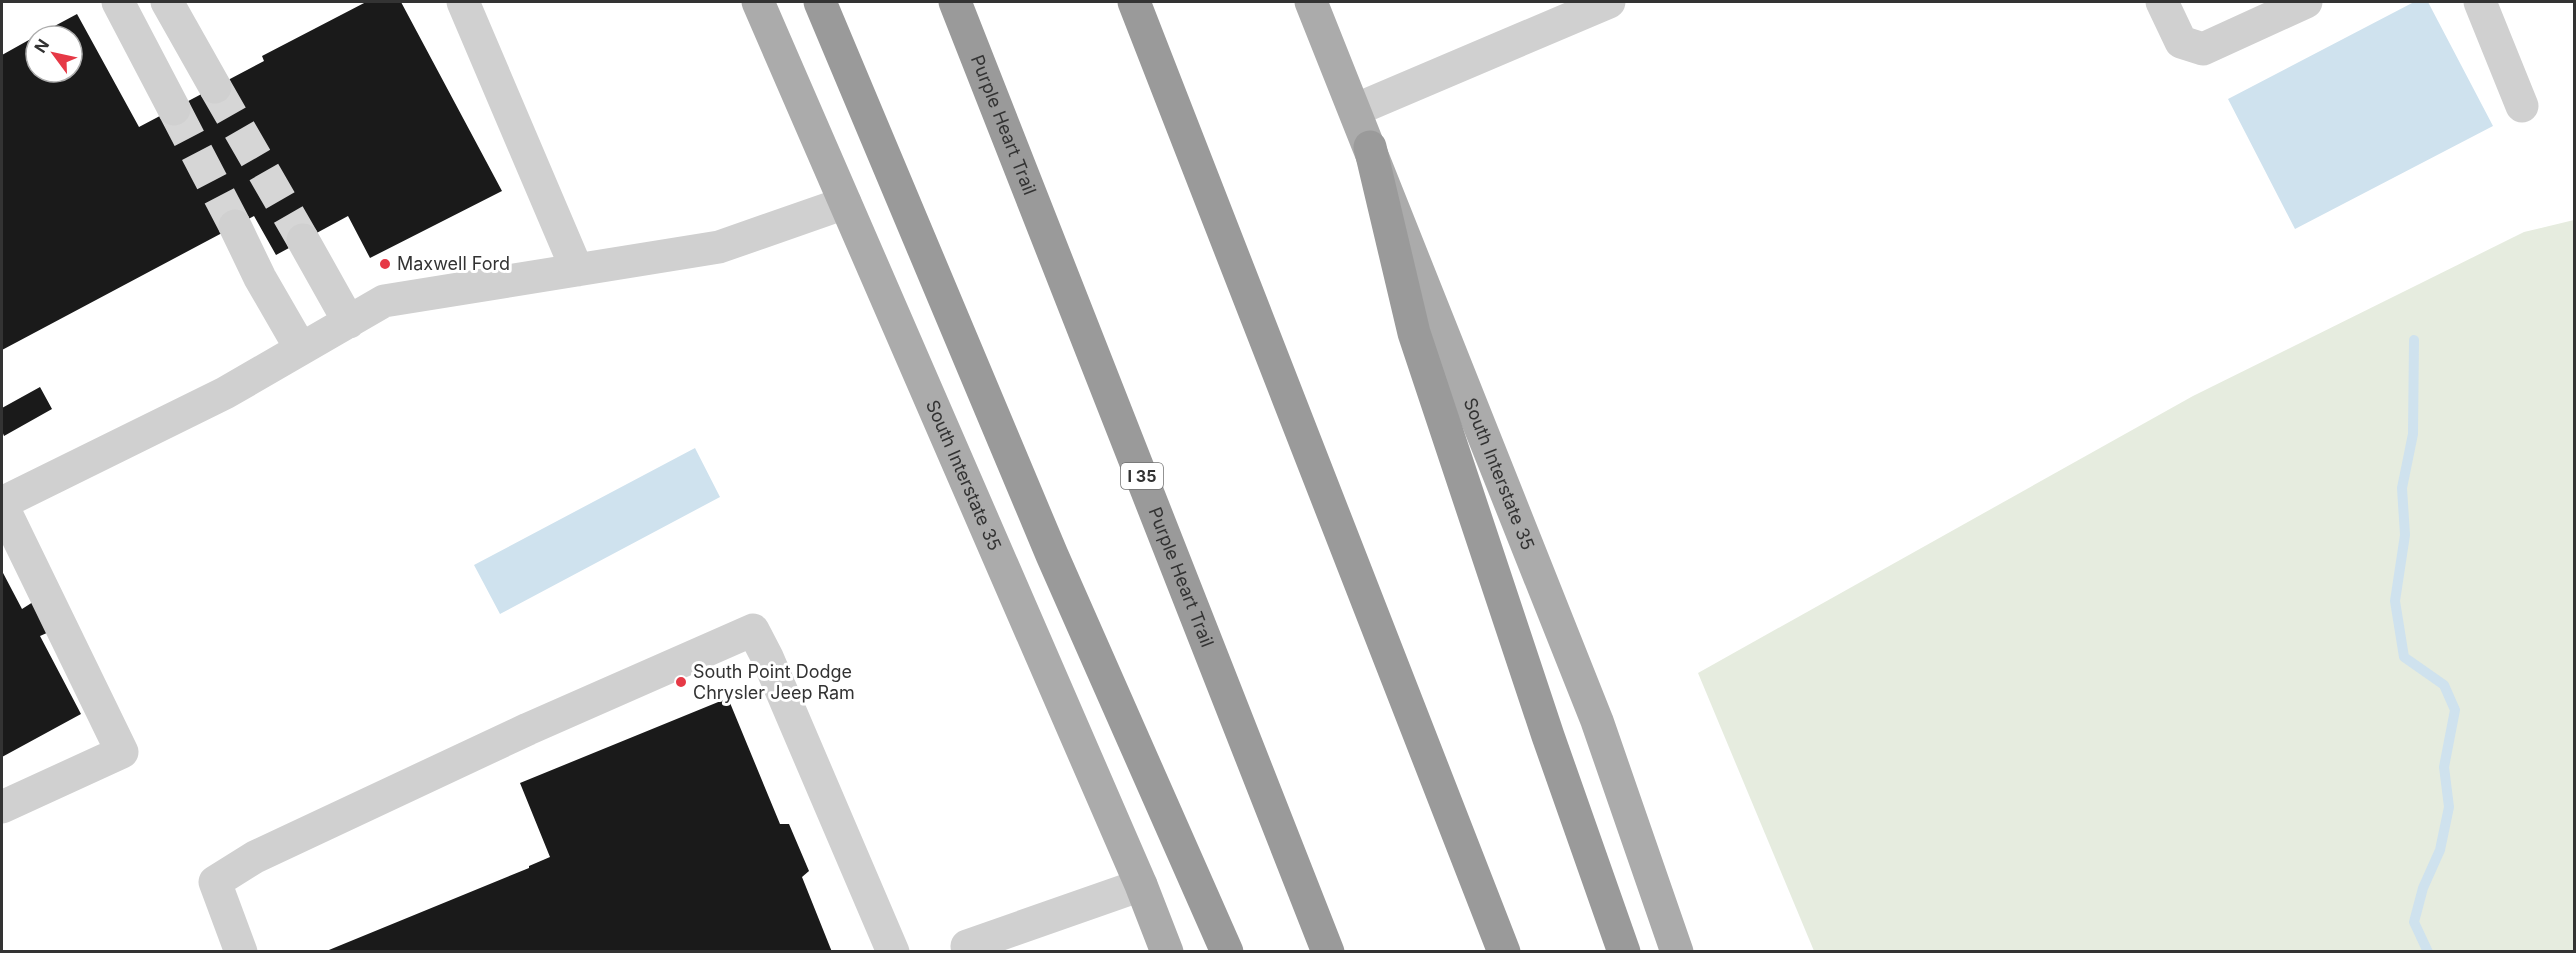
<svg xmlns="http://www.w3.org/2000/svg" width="2576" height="953" font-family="Inter,sans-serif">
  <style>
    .green { fill: #e6ecdf }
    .water { fill: #cfe2ee }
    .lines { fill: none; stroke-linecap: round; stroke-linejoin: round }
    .stream { stroke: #cfe2ee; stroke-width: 10 }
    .building { fill: #1a1a1a }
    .minor-tunnel { stroke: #d6d6d6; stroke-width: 33; stroke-dasharray: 33 16; stroke-linecap: butt }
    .minor { stroke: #d0d0d0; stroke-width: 33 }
    .major { stroke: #ababab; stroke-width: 33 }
    .highway { stroke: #9a9a9a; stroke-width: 33 }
    .poi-dot { fill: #e63946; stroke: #fff; stroke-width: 2 }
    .labels { text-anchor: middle; stroke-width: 6; stroke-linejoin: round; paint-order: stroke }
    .shield { fill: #fff; stroke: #707070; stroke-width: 1.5 }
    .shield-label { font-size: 16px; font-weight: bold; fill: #333 }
    .street-label { font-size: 18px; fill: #333; stroke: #fff }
    .poi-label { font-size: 18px; fill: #333; stroke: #fff; text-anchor: start }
  </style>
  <rect width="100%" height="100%" fill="#fff"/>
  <path class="green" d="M2574 220V951H1814L1698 673 2193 396 2524 232Z"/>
  <path class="water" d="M2414 2H2428L2493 126 2295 229 2228 99Z
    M695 448 720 497 500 614 474 565Z"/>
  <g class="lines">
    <path class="stream" d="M2414 340 2413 434 2402 488 2405 535 2395 601 2404 657 2444 685 2455 710 2444 767 2449 807 2440 850 2423 888 2414 922 2428 952"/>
  </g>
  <path class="building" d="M366 2H401L502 191 370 258 348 216 276 255 254 216 2 350V55L36 36V72H72V36H36L77 14 139 127 264 61 262 56Z
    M40 387 52 409 4 436 2 431V408Z
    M2 571 22 609 33 602 49 632 40 636 81 714 2 757Z
    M728 698 780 824H789L809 871 802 877 832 952H324L529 868V866L550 857 520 783Z"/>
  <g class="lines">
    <path class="minor-tunnel" d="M215 87 303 240
      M174 109 235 226"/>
    <path class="minor" d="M118 2 174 109
      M167 2 215 87
      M463 2 577 270
      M2162 2 2181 42 2203 49 2306 2
      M2480 2 2522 106
      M1355 110 1609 2
      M235 226 260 278 301 349
      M303 240 349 322
      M2 503 225 393 384 301 719 247 845 203
      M2 505 122 752 2 807
      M241 952 215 882 255 857 528 729 753 630 767 657 893 952
      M969 952 967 946 1141 885"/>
    <g class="major">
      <path id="s1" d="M758 2 1141 885 1167 952"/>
      <path id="s2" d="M1311 2 1597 721 1677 952"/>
    </g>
    <g class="highway">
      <path d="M820 2 1052 555 1227 952"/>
      <path id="s3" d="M955 2 1328 952"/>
      <path d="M1134 2 1504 952"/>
      <path d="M1370 147 1414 333 1548 736 1624 952"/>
    </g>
  </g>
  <g class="poi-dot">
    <circle cx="385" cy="264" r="6"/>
    <circle cx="681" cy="682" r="6"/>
  </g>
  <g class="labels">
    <rect class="shield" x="1121" y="463" width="42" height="26" rx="4.5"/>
    <g class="shield-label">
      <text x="1142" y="482">I 35</text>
    </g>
    <g class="street-label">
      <text dy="6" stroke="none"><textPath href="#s3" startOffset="132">Purple Heart Trail</textPath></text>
      <text dy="6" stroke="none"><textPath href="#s2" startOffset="508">South Interstate 35</textPath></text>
      <text dy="6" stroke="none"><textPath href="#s1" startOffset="516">South Interstate 35</textPath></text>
      <text dy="6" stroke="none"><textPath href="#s3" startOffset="618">Purple Heart Trail</textPath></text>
    </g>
    <g class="poi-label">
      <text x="397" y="270">Maxwell Ford</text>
      <text x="693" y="678">South Point Dodge<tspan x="693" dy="21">Chrysler Jeep Ram</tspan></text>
    </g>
  </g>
  <rect width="2576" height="953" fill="none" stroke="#333333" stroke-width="6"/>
  <g transform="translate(54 54) rotate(303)"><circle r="28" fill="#ffffff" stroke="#adadad" stroke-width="1.5"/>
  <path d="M0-4.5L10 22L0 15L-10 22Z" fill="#e63946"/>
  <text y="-9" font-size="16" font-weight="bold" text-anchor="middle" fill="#333333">N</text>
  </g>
</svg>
